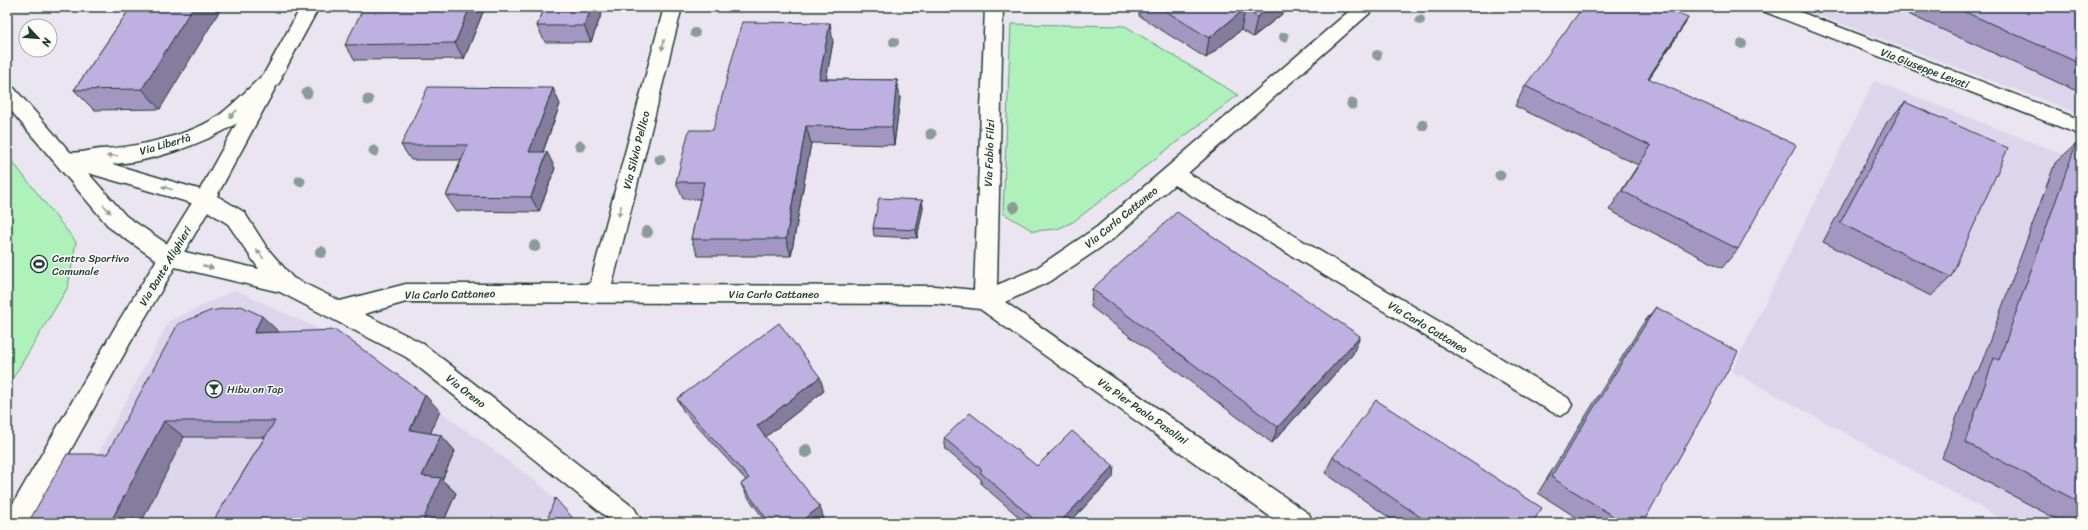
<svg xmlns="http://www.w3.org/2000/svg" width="2088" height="530" font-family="Sriracha,sans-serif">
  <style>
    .built { fill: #ddd5ec }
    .green { fill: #aff1bb; stroke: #679778 }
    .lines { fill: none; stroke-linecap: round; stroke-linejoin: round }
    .street-casing { stroke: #1f3d34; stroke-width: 3 }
    .secondary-casing { stroke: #1f3d34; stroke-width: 3 }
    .street { fill: #fdfcf7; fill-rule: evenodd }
    .secondary { fill: #fdfcf7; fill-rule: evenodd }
    .tree { fill: #8a9c97 }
    .wall { fill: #a397c2; stroke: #1f3d34 }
    .shaded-wall { fill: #857b9e; stroke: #1f3d34 }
    .building { fill: #beb0e1; stroke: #1f3d34 }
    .oneway { fill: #8e9c96 }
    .labels { text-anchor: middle; stroke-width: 3; stroke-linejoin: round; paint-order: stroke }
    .street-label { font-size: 11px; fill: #1f3d34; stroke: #fdfcf7 }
    .poi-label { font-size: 11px; fill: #1f3d34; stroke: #fdfcf7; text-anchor: start }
  </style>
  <rect width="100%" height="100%" fill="#eae5f0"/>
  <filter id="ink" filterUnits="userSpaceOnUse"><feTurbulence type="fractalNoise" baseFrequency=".025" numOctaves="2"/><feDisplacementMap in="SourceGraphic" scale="8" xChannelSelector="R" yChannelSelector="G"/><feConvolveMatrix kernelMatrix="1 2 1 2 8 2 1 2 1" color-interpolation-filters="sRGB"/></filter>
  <g filter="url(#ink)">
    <path class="built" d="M1815 7H2081V114L1810 12Z
      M1874 81 2081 161V523H2009L1732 371Z
      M235 290 340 339 541 485 576 523H61L169 321Z"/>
    <path class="green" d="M1011 24 1125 26 1238 95 1073 222 1057 229 1033 231 1003 213Z
      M7 155 76 242 68 287 7 388Z"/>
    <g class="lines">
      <g class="street-casing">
        <path id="street" d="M664 7H682L612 285 935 286 974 290 985 7H1003L997 285 1035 269 1097 227 1354 7H1375L1372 11 1188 173 1568 398 1572 405 1568 412 1560 416 1552 412 1174 185 1113 239 1051 281 1005 302 1309 514 1313 523H1279L980 309 935 304 406 302 364 314 422 343 634 508 643 523H614L406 357 280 292 162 264 110 228 7 106V86L14 88 70 152C75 154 92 150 100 149 134 148 195 135 222 113 237 101 251 86 265 73L272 71 279 73 282 78 279 83C265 96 249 115 234 125 203 144 148 163 112 164L212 193 244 212 267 248 293 278 340 301 406 284H590ZM88 173 198 205 228 224 259 269 176 250 126 216Z
          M1760 7H1787L2081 120V135L1763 11Z"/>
      </g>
      <g class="secondary-casing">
        <path id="secondary" d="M301 7H319L212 205 133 338 30 523H7V514L117 324 198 193Z"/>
      </g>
      <use href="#street" class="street"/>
      <use href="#secondary" class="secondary"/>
    </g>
    <g class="tree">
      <circle cx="1420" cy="20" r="5"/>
      <circle cx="695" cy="33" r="5"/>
      <circle cx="1284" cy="37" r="5"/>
      <circle cx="894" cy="42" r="5"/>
      <circle cx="1742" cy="44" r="5"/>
      <circle cx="1377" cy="55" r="5"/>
      <circle cx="307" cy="93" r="5.5"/>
      <circle cx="368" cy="100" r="5.5"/>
      <circle cx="1352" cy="104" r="5.5"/>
      <circle cx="1423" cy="125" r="5.5"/>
      <circle cx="931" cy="134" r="5.5"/>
      <circle cx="580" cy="146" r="5.5"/>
      <circle cx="374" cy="151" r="5.5"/>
      <circle cx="660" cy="159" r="5.5"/>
      <circle cx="1500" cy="175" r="5.5"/>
      <circle cx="300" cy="181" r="5.5"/>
      <circle cx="1014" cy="207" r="6"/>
      <circle cx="647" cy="232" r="6"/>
      <circle cx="535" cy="246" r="6"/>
      <circle cx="321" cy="252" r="6"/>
      <circle cx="806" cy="451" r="7"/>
    </g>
    <path class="wall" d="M131 7 160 109 94 110 74 90Z
      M485 7 464 59 355 60 345 45Z
      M545 7H604L591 42H545L537 26Z
      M1139 7H1291L1253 37 1241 30 1206 58 1139 16Z
      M1913 7H2081V93L1908 14Z
      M1676 38 1649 78 1738 249 1722 268 1609 210 1638 165 1515 106 1525 86Z
      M833 42 826 79 897 80 900 98 894 145 811 143 791 256H698L691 239 700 199H683L676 182 713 130Z
      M1905 102 1951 277 1931 296 1823 242 1887 122Z
      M560 104 543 152 555 168 539 212 456 211 446 196 461 160H411L401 145Z
      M2076 144 2081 146V523H2064L1942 458 1972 375 1979 370 2055 163Z
      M922 200 923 208 917 238 874 236 873 228Z
      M1092 289 1353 354 1272 443 1091 307Z
      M1656 307 1643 523H1585L1538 493 1642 325Z
      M279 332 440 411 430 433 441 435 455 451 442 480 456 493 443 523H212L265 437H184L107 454Z
      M824 391 765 437 824 519 818 523H767L747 496 741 484 746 480 684 412 677 399Z
      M944 438 1037 466 1113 477 1069 523H1026L981 484V479L946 450Z
      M1333 457 1532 523H1397L1325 473Z"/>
    <path class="shaded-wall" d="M193 7H222L160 109 142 89Z
      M470 7H485L464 59 455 43Z
      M592 7H604L591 42 584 26Z
      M1270 7H1291L1253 37 1257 17Z
      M1245 9 1241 30 1206 58 1209 38Z
      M1688 18 1676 38 1636 98 1648 78Z
      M830 23 833 42 823 97 819 79Z
      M897 80 900 98 894 145 892 127Z
      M553 88 560 104 537 168 529 152Z
      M806 126 811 143 791 256 786 239Z
      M547 152 555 168 539 212 531 197Z
      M922 200 923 208 917 238 916 230Z
      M262 316 280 333H254Z
      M1360 336 1353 354 1272 443 1278 427Z
      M820 377 824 391 763 439 757 426Z
      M425 395 440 411 425 446 410 430Z
      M164 421 184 437 141 523H110Z
      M441 435 455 451 442 480 456 493 443 523H422V476Z
      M1114 466 1113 477 1069 523H1059Z
      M820 507 824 519 818 523H798Z"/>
    <path class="building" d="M131 7H193L142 89 74 90Z
      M364 7H470L455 43 345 45Z
      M545 7H592L584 26H537Z
      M1159 7H1270L1257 17 1245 9 1209 38Z
      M1583 7H1663L1688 18 1648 78 1796 145 1738 249 1622 191 1651 146 1525 86Z
      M1954 7H2081V64Z
      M742 22 830 23 819 79 897 80 892 127 806 126 786 239H691L704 182H676L689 130H713Z
      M428 87 553 88 529 152H547L531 197 446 196 468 145H401Z
      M1905 102 2008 148 1951 277 1840 223Z
      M2076 144 2081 146V503L1965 442 1994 358 1999 360Z
      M879 198 922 200 916 230 873 228Z
      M1177 212 1360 336 1278 427 1092 289Z
      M241 306 262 316 254 333 336 330 425 395 410 430 441 435 422 476 441 478 422 523H212L275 421H164L110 523H28L67 454H107L178 324 210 311Z
      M1656 307 1738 352 1643 523H1624L1551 477Z
      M779 323 820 377 757 426 820 507 798 523H770L741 484 749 478 677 399Z
      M1376 400 1542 508 1532 523H1429L1333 457Z
      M970 413 1037 466 1072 431 1114 466 1059 523H1038L980 472 982 470 944 438Z
      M555 498 577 523H546Z"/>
    <defs><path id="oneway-solid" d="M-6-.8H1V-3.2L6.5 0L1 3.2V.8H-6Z"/></defs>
    <g class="oneway">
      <use href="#oneway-solid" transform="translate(663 45) rotate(104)"/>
      <use href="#oneway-solid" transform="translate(233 114) rotate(136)"/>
      <use href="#oneway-solid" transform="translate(112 156) rotate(178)"/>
      <use href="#oneway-solid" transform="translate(167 188) rotate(-164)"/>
      <use href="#oneway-solid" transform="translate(107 209) rotate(49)"/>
      <use href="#oneway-solid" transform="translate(620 211) rotate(104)"/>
      <use href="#oneway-solid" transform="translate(260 254) rotate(-127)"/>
      <use href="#oneway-solid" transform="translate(208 267) rotate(13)"/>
    </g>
  </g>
  <defs>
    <g id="stadium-ring" transform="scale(0.9)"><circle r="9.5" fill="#fdfcf7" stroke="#1f3d34" stroke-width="1.5"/><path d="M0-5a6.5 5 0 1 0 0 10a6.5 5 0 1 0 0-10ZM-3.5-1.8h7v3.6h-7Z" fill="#1f3d34"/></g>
    <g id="bar-ring" transform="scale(0.9)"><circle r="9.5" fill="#fdfcf7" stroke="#1f3d34" stroke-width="1.5"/><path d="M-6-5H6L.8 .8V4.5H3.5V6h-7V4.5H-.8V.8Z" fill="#1f3d34"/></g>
  </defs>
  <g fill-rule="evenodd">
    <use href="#stadium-ring" x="39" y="264"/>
    <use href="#bar-ring" x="214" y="389"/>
  </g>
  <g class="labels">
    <g class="street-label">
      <text transform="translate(1925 68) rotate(21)" y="4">Via Giuseppe Levati</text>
      <text transform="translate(165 144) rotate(-16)" y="4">Via Libertà</text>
      <text transform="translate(636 150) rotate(-76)" y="4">Via Silvio Pellico</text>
      <text transform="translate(989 153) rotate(-88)" y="4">Via Fabio Filzi</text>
      <text transform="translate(1121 217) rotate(-39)" y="4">Via Carlo Cattaneo</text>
      <text transform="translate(165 266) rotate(-59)" y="4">Via Dante Alighieri</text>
      <text transform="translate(450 294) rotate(-1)" y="4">Via Carlo Cattaneo</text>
      <text x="774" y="298">Via Carlo Cattaneo</text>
      <text transform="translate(1428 327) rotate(31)" y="4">Via Carlo Cattaneo</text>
      <text transform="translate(466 391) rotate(38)" y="4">Via Oreno</text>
      <text transform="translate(1143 411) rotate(35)" y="4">Via Pier Paolo Pasolini</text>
    </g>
    <g class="poi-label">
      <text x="52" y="262">Centro Sportivo<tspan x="52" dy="13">Comunale</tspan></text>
      <text x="227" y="393">Hibu on Tap</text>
    </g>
  </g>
  <rect width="2088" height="530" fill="none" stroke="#fdfcf7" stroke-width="24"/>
  <rect x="12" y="12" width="2064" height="506" fill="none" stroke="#1f3d34" stroke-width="1.5" filter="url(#ink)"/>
  <g transform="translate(38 38) rotate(116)"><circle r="19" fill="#fdfcf7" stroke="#a4b0a9"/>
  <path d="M0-3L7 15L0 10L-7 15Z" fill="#1f3d34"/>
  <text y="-6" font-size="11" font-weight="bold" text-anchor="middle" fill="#1f3d34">N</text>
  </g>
</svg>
